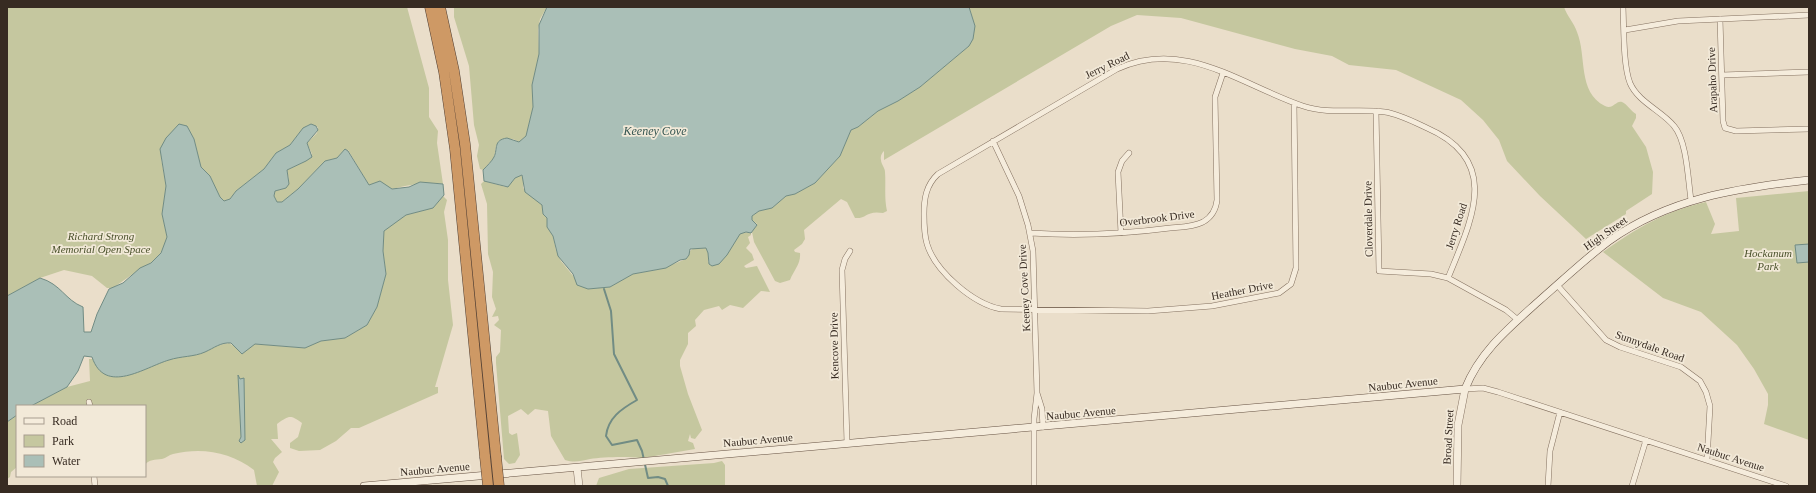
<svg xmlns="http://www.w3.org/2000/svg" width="1816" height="493" font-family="Georgia,serif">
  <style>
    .green { fill: #c5c79f }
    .water { fill: #aabfb7; stroke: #718c84 }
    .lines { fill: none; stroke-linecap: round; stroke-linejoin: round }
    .stream { stroke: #718c84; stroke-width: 2 }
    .minor-casing { stroke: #847160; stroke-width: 6 }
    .tertiary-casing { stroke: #847160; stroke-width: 8 }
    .secondary-casing { stroke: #665243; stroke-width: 8 }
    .motorway-casing { stroke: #534034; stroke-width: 11 }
    .minor { stroke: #f5ecdc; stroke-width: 5 }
    .tertiary { stroke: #f5ecdc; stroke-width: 7 }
    .secondary { stroke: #f5ecdc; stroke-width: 7 }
    .motorway { stroke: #ce9965; stroke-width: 10 }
    .motorway-bridge-casing { stroke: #534034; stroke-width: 11; stroke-linecap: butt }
    .motorway-bridge { stroke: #ce9965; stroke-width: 10 }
    .labels { text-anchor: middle; stroke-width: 3.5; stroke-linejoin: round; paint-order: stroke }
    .street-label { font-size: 11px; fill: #372b22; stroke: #f2e9d8 }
    .park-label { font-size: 11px; font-style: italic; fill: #4a512b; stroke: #f2e9d8 }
    .water-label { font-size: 12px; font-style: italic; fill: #335450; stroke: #f2e9d8 }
  </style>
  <rect width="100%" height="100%" fill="#eadeca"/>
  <path class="green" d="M7 7H407L429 88V117L438 131 437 143 443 184C423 181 411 185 391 189 383 183 380 181 369 185L348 150 343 151 337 158 325 161 298 189 282 202H277L274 196 275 191 286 188 289 180 287 170 302 163 312 154 307 143 317 133 318 127 308 125 300 132 290 145 276 153 264 169 236 191 230 199 224 201 220 197 210 176 201 167 194 139 187 126 161 158 166 186 162 214 167 237 166 243 157 259 137 271 113 288H107L92 276 64 270 40 278 7 296Z
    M454 7H547L540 19 538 30 539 54 532 85 533 107 526 136 519 142 513 139 501 140 496 146 494 158 483 170 480 169 477 156 479 145 474 125 469 66 454 17Z
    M969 7H1564C1567 16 1574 23 1577 32 1587 56 1577 92 1605 106 1613 110 1616 100 1622 102 1627 104 1631 111 1636 114V118L1632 126 1646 147 1653 172 1652 194 1626 211V214L1586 239 1540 196 1507 161 1499 140 1483 120 1461 100 1396 70 1349 65 1332 56 1295 49 1181 18 1137 15 1111 26 884 160V151C882 153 880 156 881 160 881 164 885 168 885 172 886 185 884 198 887 211L883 213C866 210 867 219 855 218L847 202 841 199 804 230 805 239 802 244 794 250 795 252 800 253C801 264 794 270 790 280L780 283 775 281 754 242 752 232 757 224 752 220V216L759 211 772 208 786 196 795 194 815 183 840 156 851 130 858 127 878 111 898 101 920 87 969 46C977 33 974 21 969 7Z
    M519 174 524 178 523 188 542 205 543 214 547 218V227L553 236 556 250 561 261 574 277 588 289 610 287 633 274 661 269 686 259C692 246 692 249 706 248L708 253V262L719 264 740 233 751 232V235L748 237 750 243 746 248 752 254 754 260 744 266 746 268 757 266 770 292 761 291 743 308 730 305 722 310 719 306 704 310 695 320 696 326 688 333V344L680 360V366L688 394 702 430 695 439 691 438 690 434 688 441 693 443 695 449 649 457 647 459C633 456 604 457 590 459 580 461 575 463 565 460L551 436 548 411 535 409 528 415 521 409 508 416 509 433 512 435 517 433 520 455 515 463 509 464 504 459 496 363V357L500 352 501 330 494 325 499 320 498 316 492 317 496 309 492 297 493 272 488 254 487 204 481 184 484 181 506 187Z
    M1809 191V440L1764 424 1768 405V394L1754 369 1737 345 1701 312 1663 298 1603 252C1637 228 1665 211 1706 202L1715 224 1711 234 1739 231 1736 198Z
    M443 196 447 200 444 212 448 240V280L453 325 435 387H438V393L359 428H351L336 441 320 450 299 451 290 448V443L298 437 302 423C290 415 290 415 277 424L278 439H271L282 452 275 458 273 462 279 472 272 486H257L254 470C231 452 202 447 173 454 169 455 166 458 162 459 155 460 149 459 145 465V406H31L67 387 90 381 89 359 199 354 219 345 229 343 234 346 255 344 304 348 321 341 345 338 367 325 377 307 386 274 383 251 384 230 406 215 433 208Z
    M17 415V467L11 472 10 477 7 479V422Z
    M722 461 725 465V486H596L599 478 629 469 714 463Z"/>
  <path class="water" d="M547 7H969L975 26 973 39 969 46 920 87 898 101 878 111 858 127 851 130 840 156 815 183 795 194 786 196 772 208 759 211 752 216V220L757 225 751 233 746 232 740 234 727 255 719 264 712 266 709 264 708 253 706 248 690 249 689 255 686 259 680 260 666 268 633 274 610 287 588 289 577 285 573 274 558 256 553 236 547 227V218L543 214 542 205 525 192 522 175 515 178 508 187 484 181 483 170C487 166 492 161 494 157 498 149 493 140 507 138L519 142 526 136 533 107 532 85 539 54V25Z
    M179 124 187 126 194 139 201 167 210 176 220 197 224 201 230 199 236 191 264 169 276 153 290 145 303 128 311 124 316 126 318 130 307 143 312 157 306 161 287 170 289 184 286 188 275 191 274 196 277 202H282L298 189 325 161 337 158 345 149 348 151 369 185 380 181 392 189 409 187 420 182 443 184 444 195 433 208 406 215 384 231 383 251 386 274 377 307 367 325 345 338 321 341 305 348 255 344 242 354 231 343C221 342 214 348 205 352 194 357 181 356 169 360 145 367 105 396 92 357L84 356 78 371 67 387 31 406H17V415L7 422V296L40 278C61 284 65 300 83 307L84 332H91L97 314 109 289 123 283 140 268 151 263 161 253 167 237 162 214 166 186 160 149 166 138Z
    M1809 244V262L1797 263 1795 245Z
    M238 375 240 379 244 378 245 440 241 443 239 441 241 437Z"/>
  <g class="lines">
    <path class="stream" d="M604 289 611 311 614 354 637 400C621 409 608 418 606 436L612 445 637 440 642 451 648 478 658 477 665 479 668 486"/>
    <g class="minor-casing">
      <path id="minor" d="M1623 7C1624 28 1623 65 1630 83 1638 102 1662 111 1674 126 1687 141 1688 180 1691 200
        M1720 19 1723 121 1725 128 1736 131 1809 129
        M1625 30 1678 21 1809 15
        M1722 75 1809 72
        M1294 103 1296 268 1291 284 1279 293 1212 306 1148 311 1001 309C973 304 935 271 927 244 924 234 924 224 924 214 924 199 926 185 938 174L1117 69C1185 38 1241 85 1303 106 1330 115 1357 108 1385 112 1399 114 1414 122 1427 128 1503 161 1471 221 1448 278
        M1376 111 1379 271 1431 274 1448 278 1506 310 1518 320
        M993 141 1019 196 1028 225 1033 251 1037 393 1034 419V486
        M1030 233C1077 236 1124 234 1170 228 1181 227 1193 227 1203 222 1212 217 1216 209 1217 200L1215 97 1223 73
        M1121 233 1118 172 1122 161 1129 153
        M1557 285 1606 340 1620 347 1681 367 1700 381 1706 392 1710 406 1707 460
        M1465 389 1483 388 1498 392 1786 486
        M1037 393 1042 409 1043 427
        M89 402 90 406
        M847 443 842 270 845 259 850 251
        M94 476 95 486
        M1548 486 1550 451 1560 412
        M1632 486 1646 440"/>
    </g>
    <g class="tertiary-casing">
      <path id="tertiary" d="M577 468 579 486
        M1457 486 1458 425 1465 389"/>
    </g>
    <g class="secondary-casing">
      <path id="secondary" d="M364 486 1465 389C1480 351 1510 327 1540 300 1563 280 1585 259 1609 241 1669 198 1738 188 1809 180"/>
    </g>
    <g class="motorway-casing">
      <path id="motorway" d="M430 7 444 72 455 149 485 457
        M440 7 454 71 465 144 496 456"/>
    </g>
    <use href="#minor" class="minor"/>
    <use href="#tertiary" class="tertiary"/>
    <use href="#secondary" class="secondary"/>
    <use href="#motorway" class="motorway"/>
    <g class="motorway-bridge-casing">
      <path id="motorway-bridge" d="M496 456 499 486
        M485 457 488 486"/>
    </g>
    <use href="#motorway-bridge" class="motorway-bridge"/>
  </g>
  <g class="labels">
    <g class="street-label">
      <text transform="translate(1107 65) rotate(-26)" y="4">Jerry Road</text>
      <text transform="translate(1712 80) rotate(-92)" y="4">Arapaho Drive</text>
      <text transform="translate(1157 218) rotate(-7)" y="4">Overbrook Drive</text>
      <text transform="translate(1368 219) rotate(-91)" y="4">Cloverdale Drive</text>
      <text transform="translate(1456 226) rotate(-72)" y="4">Jerry Road</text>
      <text transform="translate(1605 233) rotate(-35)" y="4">High Street</text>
      <text transform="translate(1024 288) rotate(-93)" y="4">Keeney Cove Drive</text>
      <text transform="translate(1242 290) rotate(-11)" y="4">Heather Drive</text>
      <text transform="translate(834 346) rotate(-91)" y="4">Kencove Drive</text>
      <text transform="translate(1650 346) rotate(20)" y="4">Sunnydale Road</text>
      <text transform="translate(1403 384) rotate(-6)" y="4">Naubuc Avenue</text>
      <text transform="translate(1081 413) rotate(-5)" y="4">Naubuc Avenue</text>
      <text transform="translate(1448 437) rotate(-87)" y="4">Broad Street</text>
      <text transform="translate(758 440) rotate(-5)" y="4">Naubuc Avenue</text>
      <text transform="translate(1731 457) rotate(18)" y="4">Naubuc Avenue</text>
      <text transform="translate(435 469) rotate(-5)" y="4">Naubuc Avenue</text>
    </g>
    <g class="park-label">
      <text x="101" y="240">Richard Strong<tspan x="101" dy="13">Memorial Open Space</tspan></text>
      <text x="1768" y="257">Hockanum<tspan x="1768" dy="13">Park</tspan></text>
    </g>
    <g class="water-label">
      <text x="655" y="135">Keeney Cove</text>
    </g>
  </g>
  <rect width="1816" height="493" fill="none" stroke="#372b22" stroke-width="16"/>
  <rect x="16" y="405" width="130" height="72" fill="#f2e9d8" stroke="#a79d8f"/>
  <rect x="24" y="418" width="20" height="6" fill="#f5ecdc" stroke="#a79d8f"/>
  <text x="52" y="425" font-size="12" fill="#372b22">Road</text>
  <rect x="24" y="435" width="20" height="12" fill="#c5c79f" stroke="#a79d8f"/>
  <text x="52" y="445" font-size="12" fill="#372b22">Park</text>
  <rect x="24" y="455" width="20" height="12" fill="#aabfb7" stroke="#a79d8f"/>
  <text x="52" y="465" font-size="12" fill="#372b22">Water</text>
</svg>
